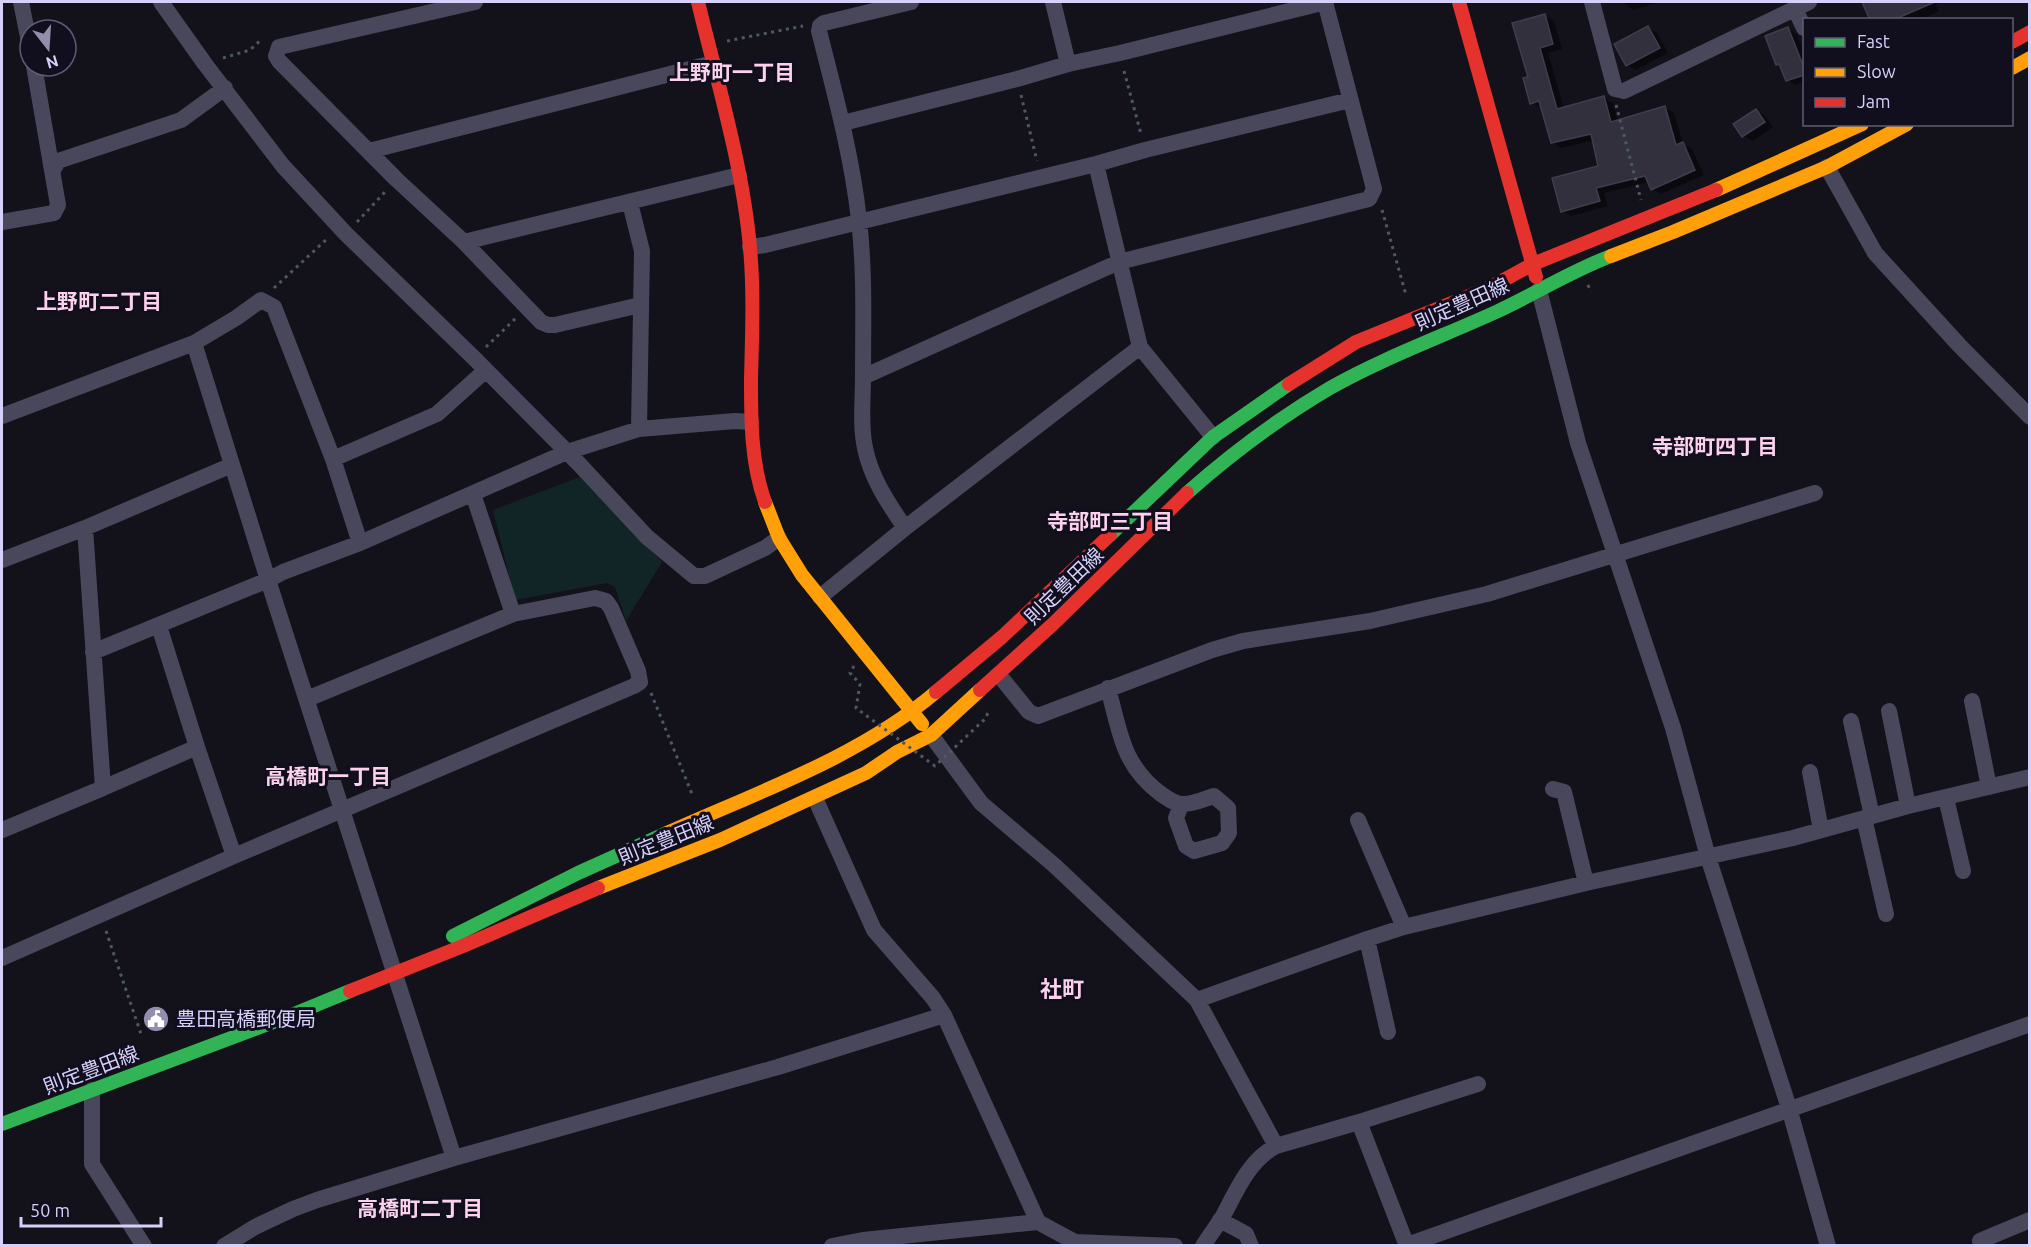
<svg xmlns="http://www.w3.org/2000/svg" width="2031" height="1247" font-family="Ubuntu,'Noto Sans JP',sans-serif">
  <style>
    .green { fill: #122526 }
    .shadow { fill: #0007 }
    .building { fill: #32303d; stroke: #413c4e; stroke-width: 1.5 }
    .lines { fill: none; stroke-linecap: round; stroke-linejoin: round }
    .path { stroke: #4c5964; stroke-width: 3; stroke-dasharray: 3 4.5; stroke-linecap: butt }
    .street { stroke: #49475b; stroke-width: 16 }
    .fast { stroke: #30b455; stroke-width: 14 }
    .slow { stroke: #ff9f0a; stroke-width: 14 }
    .jam { stroke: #e5322d; stroke-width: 14 }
    .path-bridge { stroke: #4c5964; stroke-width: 3; stroke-dasharray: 3 4.5; stroke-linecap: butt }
    .labels { text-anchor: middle; stroke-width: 6; stroke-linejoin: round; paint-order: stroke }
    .street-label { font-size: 20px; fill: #d6d0fb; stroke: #110e1e }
    .poi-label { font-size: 20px; fill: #d6d0fb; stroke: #110e1e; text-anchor: start }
    .neighbourhood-label { font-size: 21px; font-weight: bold; fill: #fbd1eb; stroke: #110e1e }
    .quarter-label { font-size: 22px; font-weight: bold; fill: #fbd1eb; stroke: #110e1e }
  </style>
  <rect width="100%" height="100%" fill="#13121a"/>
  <path class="green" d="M580 477 662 562 626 621 615 587 607 583 515 600 493 510Z"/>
  <path class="shadow" d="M1622 2H1660L1633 10Z
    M1864 2H1934L1939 11 1920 20H1872Z
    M1545 16 1554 21 1562 49 1548 53 1564 109 1604 98 1613 103 1618 121 1664 107 1674 113 1683 144 1692 149 1704 175 1661 194 1652 189 1649 182 1604 193 1608 206 1571 216 1562 211 1600 167 1594 140 1561 148 1552 142 1542 107 1531 103 1529 78Z
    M1648 28 1657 33 1668 53 1636 70 1627 65Z
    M1788 29 1797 34 1804 53V82L1796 85 1787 80 1781 66 1777 64Z
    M1756 110 1765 116 1773 127 1753 141 1743 136Z"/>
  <path class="building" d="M1862 2H1935L1893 20H1870Z
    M1545 14 1553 44 1540 48 1557 109 1604 96 1611 122 1665 106 1676 145 1683 142 1695 170 1651 190 1645 176 1596 188 1600 201 1561 212 1552 178 1598 166 1591 134 1551 143 1539 101 1530 104 1523 78 1528 77 1512 23Z
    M1648 26 1660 48 1626 66 1614 44Z
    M1788 27 1804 68V75L1786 81 1779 64 1776 65 1765 36Z
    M1756 109 1765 122 1742 137 1733 124Z"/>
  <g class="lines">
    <path class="path" d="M727 41 803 26
      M223 58 250 50 262 39
      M1124 71 1141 134
      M1021 95 1037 161
      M1616 105 1641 200
      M1382 210 1406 295
      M357 222 385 192
      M1588 285 1591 292
      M274 288 328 238
      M486 347 516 318
      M651 693 692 794
      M106 931 142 1037"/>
    <path class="street" d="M21 2 30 47
      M161 2 205 64 283 166 346 234 474 358 580 465 647 537 694 576H705L765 548 779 538
      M475 2 279 47 276 56 279 61 396 179 464 242 541 322 548 325H555L640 305
      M911 2 824 23 820 26 819 31C835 94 852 156 859 220 865 272 863 325 863 377L1119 262 1369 199 1374 189 1325 2
      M1053 2 1068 64
      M1592 2 1615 89 1624 91 1809 2
      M1795 9 1804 28
      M843 123 1017 79 1068 64 1120 53 1326 2
      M369 151 713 63
      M1096 164 1140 347 1213 437
      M1827 167 1875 253 1959 345 2030 417
      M53 170 58 161 181 120 225 88
      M630 203 642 251 639 429
      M2 222 54 213 58 205 34 66
      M464 242 739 175
      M750 247 765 245 1096 164 1145 150 1350 100
      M1539 290 1578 443 1673 728 1708 857 1789 1108 1828 1246
      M863 377C863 400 860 425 865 448 871 478 888 503 905 528
      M2 416 194 343 236 318 261 300 274 307 333 459 360 543 283 572 268 580 454 1158
      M333 459 437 414 486 370
      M473 494 513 614
      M360 543 567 452 639 429 735 421 751 422
      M2 560 85 528 232 465
      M820 597 905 528 1140 347
      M159 626 197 747 234 856
      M93 652 268 580 194 343
      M999 675 1029 712 1038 716 1212 650 1243 641 1370 621 1487 594 1815 493
      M1108 688C1120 732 1122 765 1161 794 1167 798 1175 804 1182 804 1192 805 1204 799 1214 796L1228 808 1229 833 1222 843 1194 851 1186 846 1176 818 1181 805
      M1972 701 1989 787
      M1889 711 1908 806
      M1851 721 1872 816
      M931 735 981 803 1054 865 1197 1000 1276 1146
      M1810 772 1821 830
      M103 788 197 747
      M1553 789 1564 792 1586 883
      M815 798 874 930 933 998 944 1015 1038 1222
      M1946 798 1963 871
      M1864 818 1886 914
      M1358 820 1404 927
      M2 830 103 788 85 528
      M1367 939 1388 1032
      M2 958 234 856 634 686 640 682 638 671 611 608 606 601 595 598 513 614 307 699
      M1197 1000 1367 939 1404 927 1586 883 1793 838 1908 806 2030 777
      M92 1090V1164L144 1246
      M1359 1122 1478 1084
      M1220 1220 1246 1234 1251 1246
      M1407 1245 2030 1024
      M224 1246 255 1227 293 1209 317 1200 454 1158 778 1067 944 1015
      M832 1246 863 1240 1038 1222 1075 1242 1175 1246
      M1203 1246C1209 1236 1216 1227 1222 1218 1236 1192 1248 1161 1276 1146L1359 1122 1407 1246
      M1982 1246 1980 1241 2030 1220"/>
    <path class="fast" d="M1187 493C1231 454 1279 418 1330 388 1383 358 1441 337 1496 312 1535 294 1571 271 1611 256
      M1110 535 1213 437 1289 384
      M453 936 578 873 667 833
      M2 1124 287 1017 350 991"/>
    <path class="slow" d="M2012 68 2030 58
      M1716 190 1862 124
      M1611 256 1673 232 1827 167 1907 124
      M765 502 779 538 802 575 922 724
      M667 833C758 792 859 757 936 692
      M598 888 720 840 866 773 897 752 931 735 980 690"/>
    <path class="jam" d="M698 2C717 81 743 167 750 248 754 291 752 336 751 380 751 421 751 463 765 502
      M1459 2 1536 277
      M2012 42 2030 32
      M1289 384 1356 342 1491 287 1533 264 1716 190
      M980 690 1052 625 1187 493
      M936 692 1002 637 1110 535
      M350 991 463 946 598 888"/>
    <path class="path-bridge" d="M854 666 850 673 860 684 856 708 935 766 986 718 988 712"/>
  </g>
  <defs>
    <g id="civic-disc" transform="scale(1.35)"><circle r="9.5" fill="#928eac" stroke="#110e1e"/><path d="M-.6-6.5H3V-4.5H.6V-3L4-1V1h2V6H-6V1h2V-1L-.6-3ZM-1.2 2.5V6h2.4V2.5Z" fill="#fff"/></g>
  </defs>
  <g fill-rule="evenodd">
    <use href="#civic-disc" x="156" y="1019"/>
  </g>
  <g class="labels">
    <g class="street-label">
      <text transform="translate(1462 304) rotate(-24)" y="7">則定豊田線</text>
      <text transform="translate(1064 586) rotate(-44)" y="7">則定豊田線</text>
      <text transform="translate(666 840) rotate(-22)" y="7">則定豊田線</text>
      <text transform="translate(91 1070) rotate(-21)" y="7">則定豊田線</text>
    </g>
    <g class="poi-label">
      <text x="176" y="1026">豊田高橋郵便局</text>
    </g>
    <g class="neighbourhood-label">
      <text x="732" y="80">上野町一丁目</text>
      <text x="99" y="309">上野町二丁目</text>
      <text x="1715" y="454">寺部町四丁目</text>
      <text x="1110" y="529">寺部町三丁目</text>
      <text x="328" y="784">高橋町一丁目</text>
      <text x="420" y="1216">高橋町二丁目</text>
    </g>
    <g class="quarter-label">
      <text x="1062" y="997">社町</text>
    </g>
  </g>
  <rect width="2031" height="1247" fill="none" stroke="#d6d0fb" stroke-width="6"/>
  <rect x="1803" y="18" width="210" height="108" fill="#110e1e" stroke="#605c76" stroke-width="1.5"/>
  <rect x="1815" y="38" width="30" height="9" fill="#30b455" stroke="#605c76" stroke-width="1.5"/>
  <text x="1857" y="48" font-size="18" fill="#d6d0fb">Fast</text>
  <rect x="1815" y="68" width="30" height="9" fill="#ff9f0a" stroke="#605c76" stroke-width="1.5"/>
  <text x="1857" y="78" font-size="18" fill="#d6d0fb">Slow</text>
  <rect x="1815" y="98" width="30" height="9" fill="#e5322d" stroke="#605c76" stroke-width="1.5"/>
  <text x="1857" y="108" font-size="18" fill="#d6d0fb">Jam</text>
  <g transform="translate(48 48) rotate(163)"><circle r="28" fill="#110e1e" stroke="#605c76" stroke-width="1.5"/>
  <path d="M0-4.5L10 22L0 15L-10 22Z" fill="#928eac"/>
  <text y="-9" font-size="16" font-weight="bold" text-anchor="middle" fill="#d6d0fb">N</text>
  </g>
  <path d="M21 1217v9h140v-9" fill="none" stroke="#d6d0fb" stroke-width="3"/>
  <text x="30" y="1217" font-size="18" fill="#d6d0fb" stroke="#110e1e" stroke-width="4.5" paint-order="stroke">50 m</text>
</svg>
